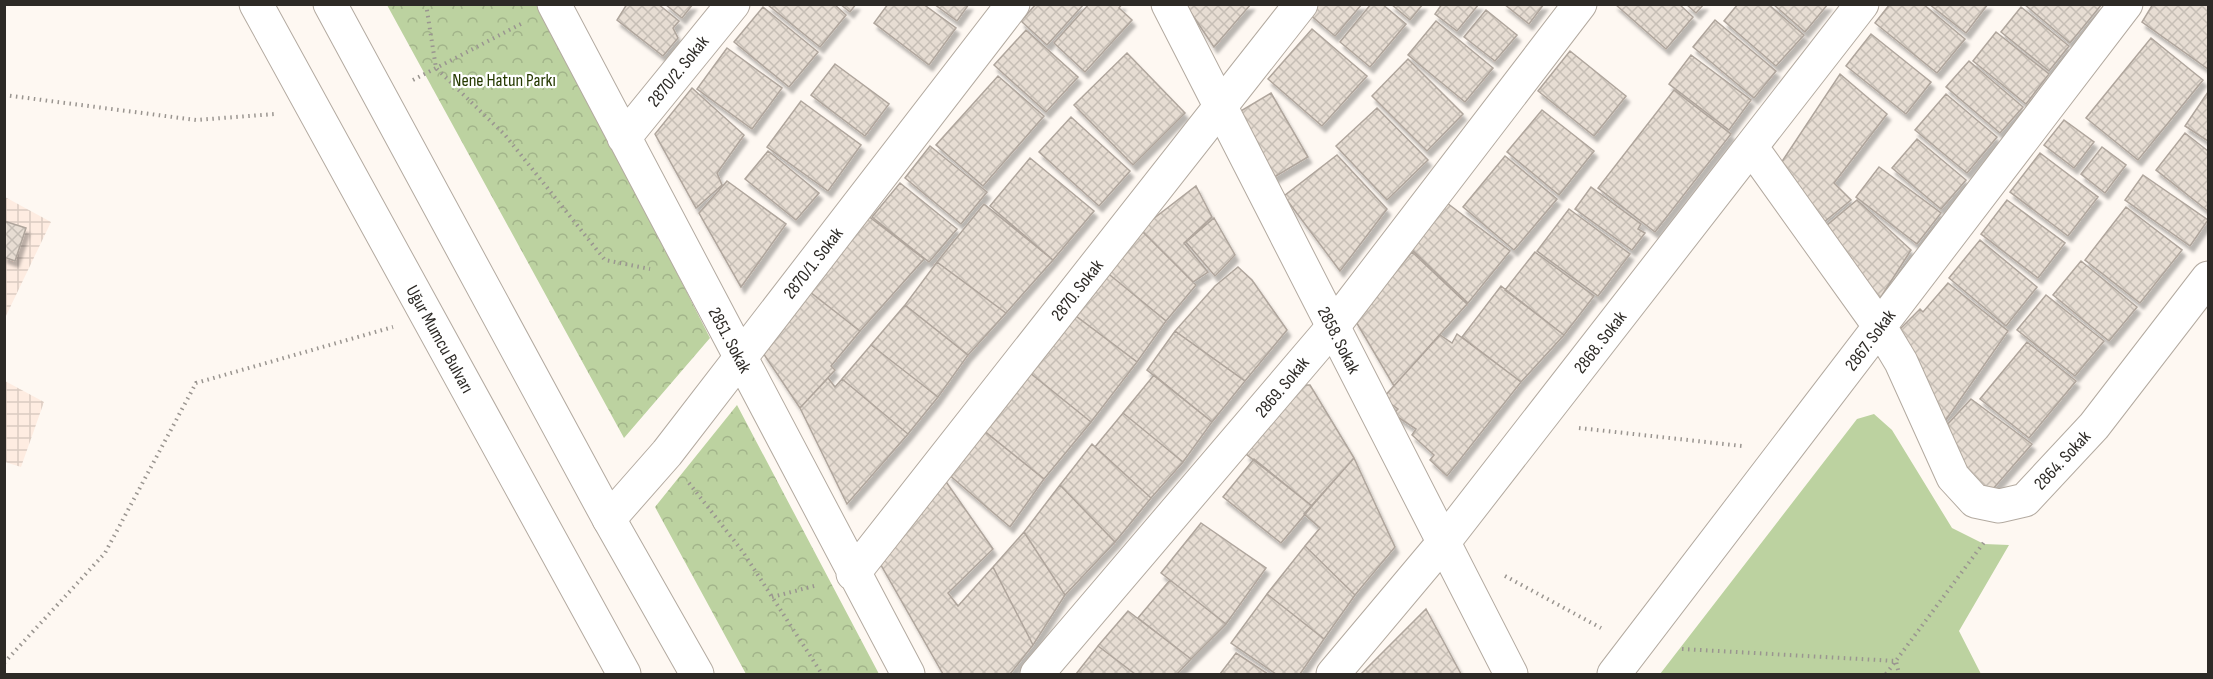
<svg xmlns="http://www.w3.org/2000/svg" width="2213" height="679" font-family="'Sofia Sans Condensed',sans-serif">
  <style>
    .industrial { fill: url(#industrial-grid) }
    .grass { fill: #bcd2a0 }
    .park { fill: url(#park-crowns) }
    .building { fill: url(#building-cross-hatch); stroke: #afa59c; stroke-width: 1.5; filter: url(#shadow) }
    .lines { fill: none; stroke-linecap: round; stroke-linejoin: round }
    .minor-casing { stroke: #b3aaa0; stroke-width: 35 }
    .tertiary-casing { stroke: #b3aaa0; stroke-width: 35 }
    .primary-casing { stroke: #b3aaa0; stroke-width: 35 }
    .path { stroke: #9a9590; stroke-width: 4; stroke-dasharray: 1.5 4.5; stroke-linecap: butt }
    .minor { stroke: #fff; stroke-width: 33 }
    .tertiary { stroke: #fff; stroke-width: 33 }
    .primary { stroke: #fff; stroke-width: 33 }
    .labels { text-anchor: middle; stroke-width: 4.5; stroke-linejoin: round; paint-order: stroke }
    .street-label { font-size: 18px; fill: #2d2a26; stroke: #fff }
    .park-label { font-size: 18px; fill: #253900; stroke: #fff }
  </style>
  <defs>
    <pattern id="industrial-grid" width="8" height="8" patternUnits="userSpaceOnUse" patternTransform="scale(1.5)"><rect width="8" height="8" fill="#feece1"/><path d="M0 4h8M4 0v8" fill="none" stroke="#dacbc1"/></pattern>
    <pattern id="park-crowns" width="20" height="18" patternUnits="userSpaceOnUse" patternTransform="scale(1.5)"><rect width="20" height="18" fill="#bcd2a0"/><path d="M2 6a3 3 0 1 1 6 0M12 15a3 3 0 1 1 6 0" fill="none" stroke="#a2b48a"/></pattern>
    <pattern id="building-cross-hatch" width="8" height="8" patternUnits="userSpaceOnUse" patternTransform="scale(1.5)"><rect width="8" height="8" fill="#e7ddd3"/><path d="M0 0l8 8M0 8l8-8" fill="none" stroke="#c6beb5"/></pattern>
    <filter id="shadow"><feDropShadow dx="3.5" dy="6" stdDeviation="1.5" flood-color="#0004"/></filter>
  </defs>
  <rect width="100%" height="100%" fill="#fef8f2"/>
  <path class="industrial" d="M5 197 51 222 5 318Z
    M5 381 44 402 21 467 5 462Z"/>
  <path class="grass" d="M1874 414 1892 430 1952 528 1984 544 2009 545 1959 631 1981 674H1660L1857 419Z"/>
  <path class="park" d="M387 5H541L710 338 624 438Z
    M737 405 879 674H746L655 507Z"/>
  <path class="building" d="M627 4H658L679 21 673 28 678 38 663 56 617 20Z
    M665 4H693L682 18Z
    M834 4 846 15 820 47 768 5Z
    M840 4H856L850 12Z
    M888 4H923L956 28 929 65 874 23Z
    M934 4H969L957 21Z
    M1036 4H1084L1047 45 1021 21Z
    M1089 4H1122L1119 8 1132 20 1085 72 1054 43Z
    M1185 4H1251L1214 47Z
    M1317 4H1362L1335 36 1309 14Z
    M1371 4H1382L1406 24 1370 67 1340 42Z
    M1391 4H1423L1410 20Z
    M1442 4H1479L1457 31 1435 14Z
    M1504 4H1544L1529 24Z
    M1615 4H1679L1693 17 1666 49Z
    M1686 4H1704L1696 13Z
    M1738 4H1768L1804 35 1776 66 1724 21Z
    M1773 4H1828L1805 32Z
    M1890 4H1923L1965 39 1937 73 1875 23Z
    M1929 4H1988L1966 33Z
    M2024 4H2102L2070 43Z
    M2153 4H2208V69L2142 22Z
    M763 7 818 52 789 87 734 42Z
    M2021 7 2069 46 2049 71 2001 32Z
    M1486 10 1517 35 1495 61 1464 37Z
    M1715 20 1776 71 1754 98 1693 47Z
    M1436 21 1493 68 1465 102 1408 55Z
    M1312 29 1367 76 1322 126 1268 79Z
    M1026 30 1078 77 1046 112 994 65Z
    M1996 32 2049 74 2026 104 1973 61Z
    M1871 34 1931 82 1906 114 1846 66Z
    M2151 38 2203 80 2138 160 2086 118Z
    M727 48 782 88 752 129 697 89Z
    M1570 51 1626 96 1594 136 1538 91Z
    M1127 53 1185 113 1133 165 1074 105Z
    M1691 55 1751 100 1729 130 1669 84Z
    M1408 59 1463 114 1427 151 1372 96Z
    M1969 61 2023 107 2000 133 1946 87Z
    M835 64 889 104 865 136 811 95Z
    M1840 74 1887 114 1834 183 1851 200 1824 222 1779 166Z
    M998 76 1044 116 983 186 936 145Z
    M692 88 744 135 717 173 722 185 696 208 655 134Z
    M1674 90 1731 134 1655 232 1598 188Z
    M2208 92V141L2185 126Z
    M1271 93 1308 157 1271 179 1234 115Z
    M1946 94 1997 137 1967 173 1915 130Z
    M801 101 861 145 828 191 767 147Z
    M1377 108 1428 160 1387 200 1336 146Z
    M1542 110 1594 151 1559 195 1507 152Z
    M1071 117 1130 171 1099 206 1039 152Z
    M2064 120 2094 142 2074 168 2044 145Z
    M2185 133 2208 151V211L2156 170Z
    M1917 139 1966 180 1941 209 1892 168Z
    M930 146 987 192 961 224 905 178Z
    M2102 147 2126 165 2105 193 2081 174Z
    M768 151 819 193 796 220 745 179Z
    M2040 153 2098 197 2068 236 2010 192Z
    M1337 155 1387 209 1340 271 1284 196Z
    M1505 156 1557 199 1514 250 1463 207Z
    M1030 158 1094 211 1053 260 990 206Z
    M1879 167 1941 213 1917 244 1856 197Z
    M2143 175 2208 220 2190 246 2125 200Z
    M727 181 786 224 741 287 699 213Z
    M900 183 957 229 929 262 872 217Z
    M1196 186 1212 217 1184 243 1208 272 1193 282 1140 229Z
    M1591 187 1641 224 1638 229 1645 233 1632 250 1575 209Z
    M1857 200 1911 250 1879 300 1826 226Z
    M2007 200 2065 243 2038 278 1981 234Z
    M1447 203 1510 251 1468 303 1409 247Z
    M984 204 1053 260 1006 313 937 262Z
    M2126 207 2182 250 2140 303 2085 260Z
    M1569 209 1630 254 1598 296 1537 251Z
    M863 212 924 259 860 331 805 288Z
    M1214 218 1235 255 1215 276 1186 242Z
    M4 221 26 228 15 261 4 257Z
    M1140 229 1196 285 1166 321 1105 271Z
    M1980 240 2037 287 2006 326 1949 278Z
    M1412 252 1467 304 1394 386 1355 320Z
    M1535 252 1594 296 1564 335 1505 290Z
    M2081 261 2137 307 2109 341 2053 295Z
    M937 262 1006 313 968 355 905 305Z
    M1238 267 1252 280 1287 330 1245 381 1175 331 1215 286Z
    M1105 271 1166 321 1137 362 1072 313Z
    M1948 283 2008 331 1943 424 1892 337 1920 309 1923 312Z
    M1501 286 1564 335 1521 382 1462 337Z
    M805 288 860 331 831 366 835 370 800 408 763 353Z
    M2046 295 2104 341 2075 376 2017 330Z
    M905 305 968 355 938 397 871 345Z
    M1072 313 1137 362 1091 422 1029 372Z
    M1175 331 1245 381 1212 422 1147 370Z
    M1457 334 1521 382 1447 476 1430 460 1434 455 1412 435 1416 429 1393 414 1398 409 1383 398 1440 335 1452 343Z
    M2027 342 2076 381 2029 438 1980 399Z
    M871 345 938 397 908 434 842 379Z
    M1029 372 1091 422 1044 479 979 427Z
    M1154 375 1212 422 1183 462 1123 413Z
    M828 378 835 387 842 379 908 434 847 504 800 408Z
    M1298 385H1310L1354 458 1312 506 1246 454Z
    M1971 399 2032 444 1992 490 1974 489 1946 426Z
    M1123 413 1183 462 1151 498 1095 447Z
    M982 429 1044 479 1010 527 948 474Z
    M1092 444 1151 498 1115 542 1060 485Z
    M1354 458 1395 547 1355 595 1305 546 1320 528 1304 514Z
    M1254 459 1312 506 1281 543 1223 497Z
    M942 476 993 549 948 593 958 606 993 567 1033 645 1010 674H943L877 558Z
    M1060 485 1115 542 1065 595 1024 532Z
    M1201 523 1266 568 1226 624 1161 573Z
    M1024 532 1065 595 1033 645 993 567Z
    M1305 546 1355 595 1324 639 1267 594Z
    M1170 580 1226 624 1191 659 1138 618Z
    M1267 594 1324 639 1300 674H1276L1231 643Z
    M1426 609 1461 674H1361Z
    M1128 611 1191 659 1177 674H1135L1098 646Z
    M1098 646 1135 674H1076Z
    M1236 653 1268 674H1220Z"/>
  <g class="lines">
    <g class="minor-casing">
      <path id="minor" d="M554 4 908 674
        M624 138 733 4
        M1752 148 1880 327 1901 362 1953 477 1975 501 1999 506 2025 500 2094 426 2208 278
        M609 519 667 453 1013 4
        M853 574 1301 4
        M1037 674 1332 328 1580 4
        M1333 674 1443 543 1862 4
        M1614 674 2126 4"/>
    </g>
    <g class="tertiary-casing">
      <path id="tertiary" d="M1168 4 1511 674"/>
    </g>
    <g class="primary-casing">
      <path id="primary" d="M256 4 624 674
        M330 4 609 519 697 674"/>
    </g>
    <path class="path" d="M426 4 436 68 505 135 605 260 650 269
      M413 80 521 24
      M4 95 196 120 275 114
      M1579 428 1742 446
      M689 483 743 552 822 674
      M1505 576 1601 628
      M772 597 818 585
      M1682 649 1896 661 1899 674
      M4 663 105 553 196 383 393 327
      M1886 674 1985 541"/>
    <use href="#minor" class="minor"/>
    <use href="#tertiary" class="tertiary"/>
    <use href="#primary" class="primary"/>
  </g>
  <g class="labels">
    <g class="street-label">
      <text transform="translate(678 71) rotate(-51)" y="6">2870/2. Sokak</text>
      <text transform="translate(813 263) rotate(-52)" y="6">2870/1. Sokak</text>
      <text transform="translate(1077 290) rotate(-52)" y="6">2870. Sokak</text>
      <text transform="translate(440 339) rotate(61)" y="6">Uğur Mumcu Bulvarı</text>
      <text transform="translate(730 340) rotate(62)" y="6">2851. Sokak</text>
      <text transform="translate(1339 340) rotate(63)" y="6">2858. Sokak</text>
      <text transform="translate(1870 340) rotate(-53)" y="6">2867. Sokak</text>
      <text transform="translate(1600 342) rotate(-52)" y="6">2868. Sokak</text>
      <text transform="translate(1282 387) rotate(-50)" y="6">2869. Sokak</text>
      <text transform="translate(2062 460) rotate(-47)" y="6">2864. Sokak</text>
    </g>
    <g class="park-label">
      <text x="504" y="86">Nene Hatun Parkı</text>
    </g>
  </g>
  <rect width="2213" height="679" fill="none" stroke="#2d2a26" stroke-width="12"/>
</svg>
